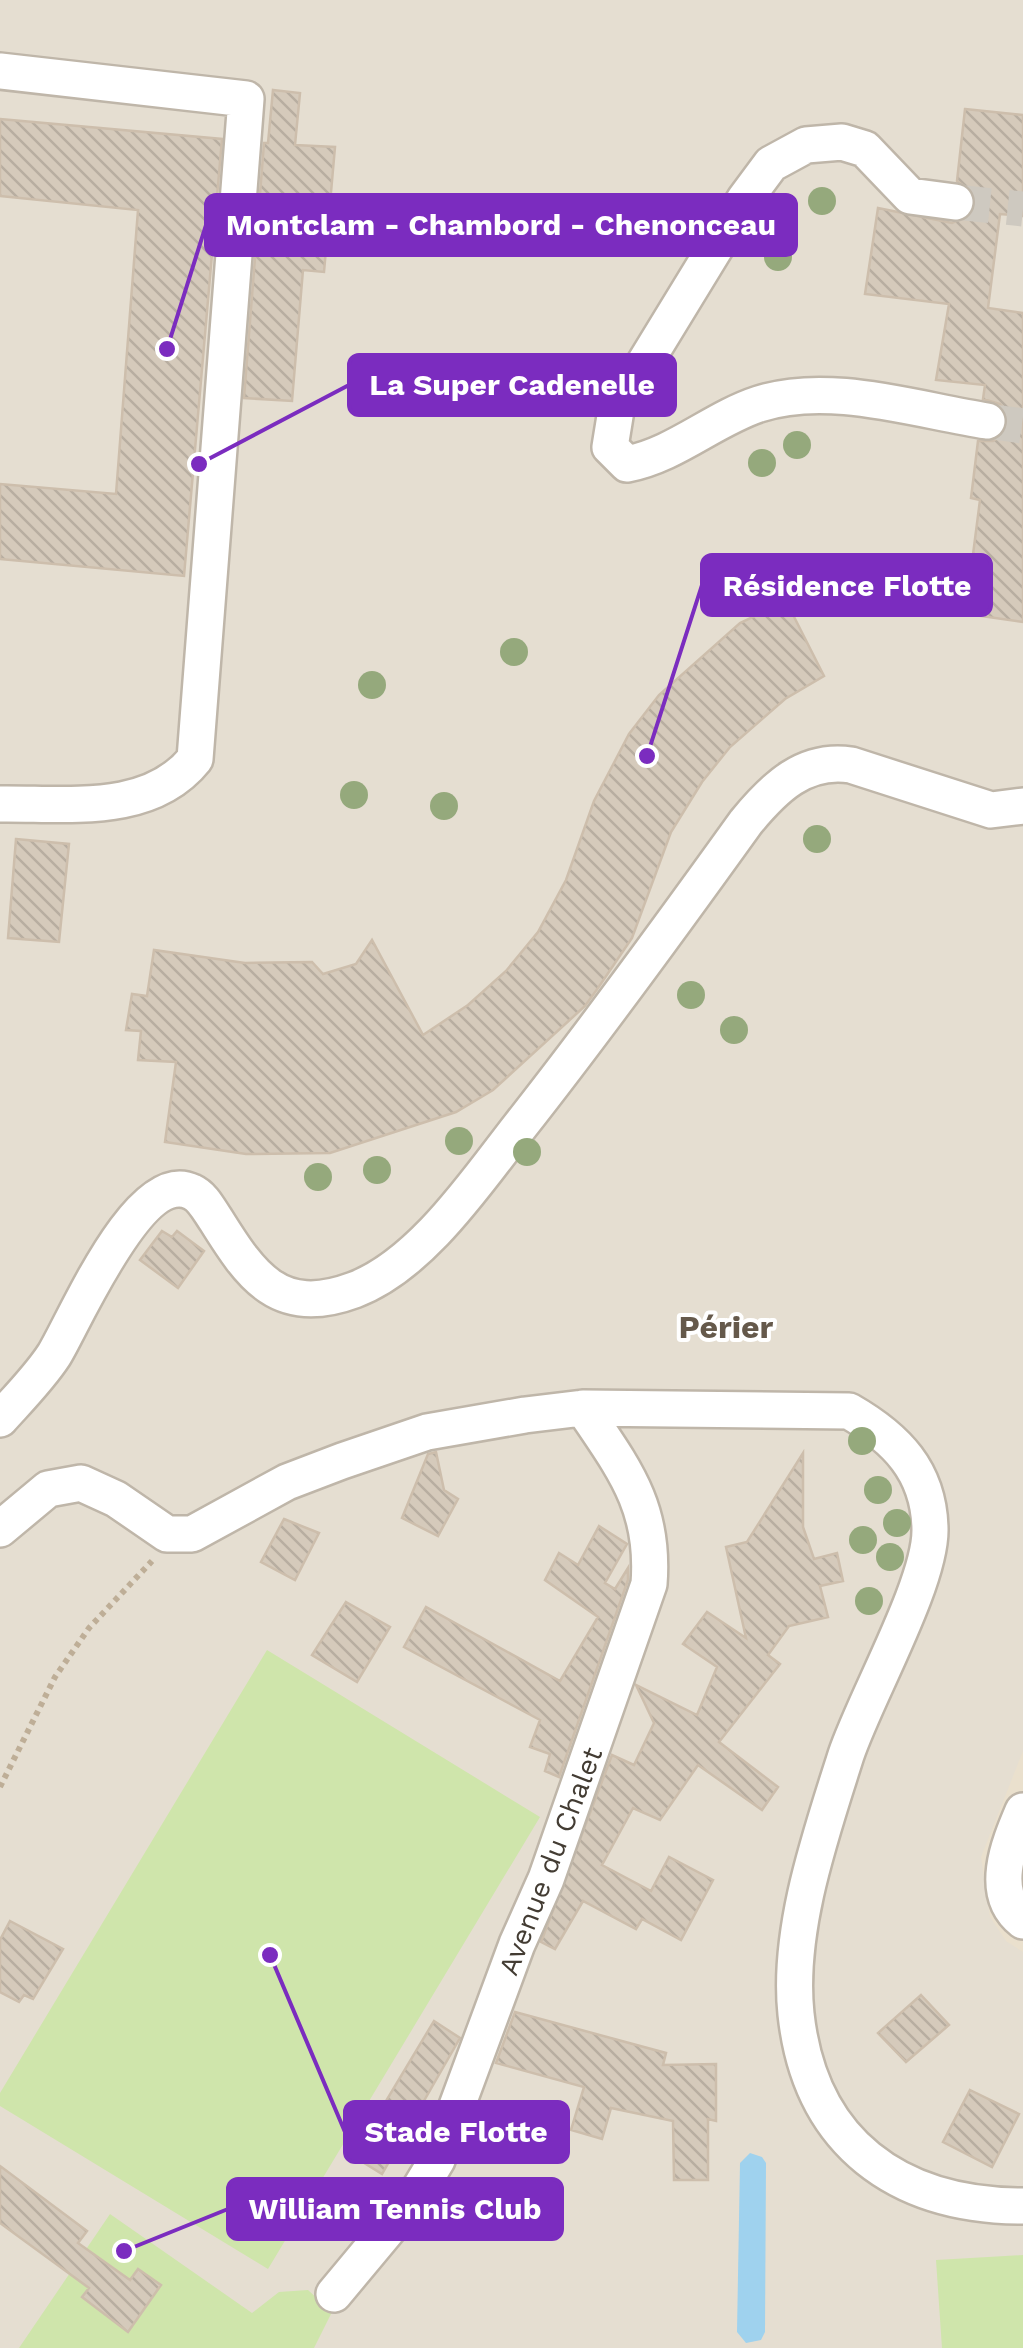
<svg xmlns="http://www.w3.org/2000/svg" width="1023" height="2348" font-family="'Work Sans',sans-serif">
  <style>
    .residential { fill: #e5ded1 }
    .education { fill: #eae0cd }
    .pitch { fill: #cfe5ab }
    .water { fill: #9fd2ee }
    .building { fill: url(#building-back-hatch); stroke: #cdbeac; stroke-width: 2.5 }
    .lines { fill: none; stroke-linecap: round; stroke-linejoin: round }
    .minor-tunnel { stroke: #cec9c0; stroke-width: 35; stroke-dasharray: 35 18; stroke-linecap: butt }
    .minor-casing { stroke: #bfb6a9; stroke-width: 40 }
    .path { stroke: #beae97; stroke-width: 6; stroke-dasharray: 5 5; stroke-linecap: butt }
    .minor { stroke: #fff; stroke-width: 35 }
    .tree { fill: #95a97c }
    .labels { text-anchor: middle; stroke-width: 8; stroke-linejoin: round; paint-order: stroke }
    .street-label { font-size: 28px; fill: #433c33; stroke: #fff }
    .quarter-label { font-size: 32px; font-weight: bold; fill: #65594b; stroke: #fff }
    .leader { fill: none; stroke: #7b2cbf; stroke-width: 4 }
    .callout-dot { fill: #7b2cbf; stroke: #fff; stroke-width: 4 }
    .callout { fill: #7b2cbf; stroke: #7b2cbf; stroke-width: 4 }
    .callout-label { font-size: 30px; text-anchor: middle; font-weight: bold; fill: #fff }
  </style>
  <defs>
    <pattern id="building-back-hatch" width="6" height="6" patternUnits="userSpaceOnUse" patternTransform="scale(2.5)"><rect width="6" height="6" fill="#d5cabb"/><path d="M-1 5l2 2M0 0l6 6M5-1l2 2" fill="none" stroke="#b8aea1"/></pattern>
  </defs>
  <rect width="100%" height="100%" fill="#f1ece3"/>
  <path class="residential" d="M0 0H1023V2348H0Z"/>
  <path class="education" d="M1023 1751V1952L1006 1941 990 1917 981 1857Z"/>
  <path class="pitch" d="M267 1650 540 1817 268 2269 0 2106V2093Z
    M110 2214 252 2313 279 2292 308 2290 332 2312 314 2348H19Z
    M1023 2255V2348H942L936 2260Z"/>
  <path class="water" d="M750 2153 762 2157 766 2163 765 2332 761 2340 746 2343 737 2332 740 2163Z"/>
  <path class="building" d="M273 90 300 93 295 145 335 147 324 272 303 270 292 401 244 398 264 143H268Z
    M965 109 1023 115V216L1000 214 988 308 1023 313V622L974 615 976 603 957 601 961 568 971 570 980 500 971 498 978 441H993L1003 435 1007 413 1000 404 983 399 985 385 936 380 949 304 865 294 878 208 952 223 972 214 974 193 957 181Z
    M0 119 222 139 184 576 0 559V484L116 494 138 210 0 196Z
    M786 601 824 676 785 699 730 747 702 782 671 832 632 938 598 988 585 1006 493 1090 456 1112 330 1153 246 1154 165 1142 176 1062 138 1060 141 1031 126 1030 132 994 147 996 154 950 245 963 312 962 323 974 356 964 372 940 423 1035 468 1005 506 971 538 932 566 880 594 801 629 734 659 695 740 623Z
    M16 839 69 844 59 942 8 938Z
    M162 1231 172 1237 177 1231 204 1251 178 1288 140 1260Z
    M436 1452 444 1490 458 1499 438 1536 402 1518 428 1454Z
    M803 1453V1527L814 1559 837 1553 843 1581 820 1586 828 1617 789 1626 768 1655 780 1664 719 1742 778 1787 762 1810 698 1765 660 1820 633 1808 602 1865 651 1891 669 1857 713 1880 681 1940 642 1919 636 1929 583 1901 555 1949 541 1942 612 1755 634 1765 654 1723 636 1685 697 1715 717 1667 683 1644 707 1612 746 1638 726 1547 747 1542Z
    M284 1519 319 1533 295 1580 261 1562Z
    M599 1526 627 1544 605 1583 615 1589 628 1568V1580L559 1777 545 1771 550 1754 530 1747 540 1720 404 1647 426 1607 560 1681 598 1617 545 1580 559 1553 578 1565Z
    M346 1602 390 1627 357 1682 312 1655Z
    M10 1921 63 1949 33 1999 24 1995 19 2002 0 1992V1940Z
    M921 1995 949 2025 906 2062 878 2033Z
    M515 2012 666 2053 663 2065 716 2064V2121L708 2119V2180H674L673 2121 611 2108 602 2139 571 2130 584 2087 496 2063Z
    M434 2021 460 2038 382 2174 353 2156Z
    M970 2090 1019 2114 992 2167 943 2142Z
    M0 2166 87 2231 78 2243 130 2280 138 2269 161 2285 128 2332 82 2297 89 2288 0 2223Z"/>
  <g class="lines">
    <path class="minor-tunnel" d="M955 202 1023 209
      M987 421 1023 426"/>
    <g class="minor-casing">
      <path id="minor" d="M0 71 246 99 195 759C149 816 67 803 0 804
        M955 202 910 196 865 149 842 142 806 145 771 164 745 199 616 410 610 447 627 464C675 455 713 419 759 404 829 381 916 410 987 421
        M0 1419C18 1399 39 1378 54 1355 74 1323 139 1166 192 1192 203 1197 209 1210 216 1220 251 1276 279 1318 354 1290 421 1265 477 1181 520 1126 598 1027 672 925 746 822 774 788 804 758 851 765L991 810 1023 806
        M0 1529 48 1489 81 1483 116 1499 167 1534H192L287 1482 342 1461 427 1432 525 1415 583 1408 849 1411C896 1438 929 1471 930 1529 931 1583 865 1698 846 1755 821 1834 787 1930 796 2014 810 2143 898 2206 1023 2206
        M1023 1811C1009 1844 988 1893 1023 1921
        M334 2294 414 2198 437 2160 517 1944 546 1879 649 1584C655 1507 624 1469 583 1408"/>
    </g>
    <path class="path" d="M0 1787 55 1677 89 1628 152 1561"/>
    <use href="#minor" class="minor"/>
  </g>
  <g class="tree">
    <circle cx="822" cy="201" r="14"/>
    <circle cx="778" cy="257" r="14"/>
    <circle cx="797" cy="445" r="14"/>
    <circle cx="762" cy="463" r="14"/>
    <circle cx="514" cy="652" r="14"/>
    <circle cx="372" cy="685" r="14"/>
    <circle cx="354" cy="795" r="14"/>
    <circle cx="444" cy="806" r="14"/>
    <circle cx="817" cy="839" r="14"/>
    <circle cx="691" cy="995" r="14"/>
    <circle cx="734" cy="1030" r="14"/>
    <circle cx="459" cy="1141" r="14"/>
    <circle cx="527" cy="1152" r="14"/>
    <circle cx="377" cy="1170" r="14"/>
    <circle cx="318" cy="1177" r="14"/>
    <circle cx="862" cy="1441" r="14"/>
    <circle cx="878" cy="1490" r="14"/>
    <circle cx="897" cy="1523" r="14"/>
    <circle cx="863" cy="1540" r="14"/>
    <circle cx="890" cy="1557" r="14"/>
    <circle cx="869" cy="1601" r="14"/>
  </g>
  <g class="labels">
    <g class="street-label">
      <text transform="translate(550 1861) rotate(-69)" y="10">Avenue du Chalet</text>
    </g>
    <g class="quarter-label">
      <text x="726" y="1338">Périer</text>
    </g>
  </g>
  <path class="leader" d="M167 349L206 225M199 464L349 385M647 756L702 585M270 1955L345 2132M124 2251L228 2209"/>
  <g class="callout-dot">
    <circle cx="167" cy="349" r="10"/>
    <circle cx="199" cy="464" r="10"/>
    <circle cx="647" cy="756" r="10"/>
    <circle cx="270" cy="1955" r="10"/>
    <circle cx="124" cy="2251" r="10"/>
  </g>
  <g class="callout">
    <rect x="206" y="195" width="590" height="60" rx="10"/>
    <rect x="349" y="355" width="326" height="60" rx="10"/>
    <rect x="702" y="555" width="289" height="60" rx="10"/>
    <rect x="345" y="2102" width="223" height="60" rx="10"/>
    <rect x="228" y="2179" width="334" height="60" rx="10"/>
  </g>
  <g class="callout-label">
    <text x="501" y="235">Montclam - Chambord - Chenonceau</text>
    <text x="512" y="395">La Super Cadenelle</text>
    <text x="847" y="596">Résidence Flotte</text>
    <text x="456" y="2142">Stade Flotte</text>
    <text x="395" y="2219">William Tennis Club</text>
  </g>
</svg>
